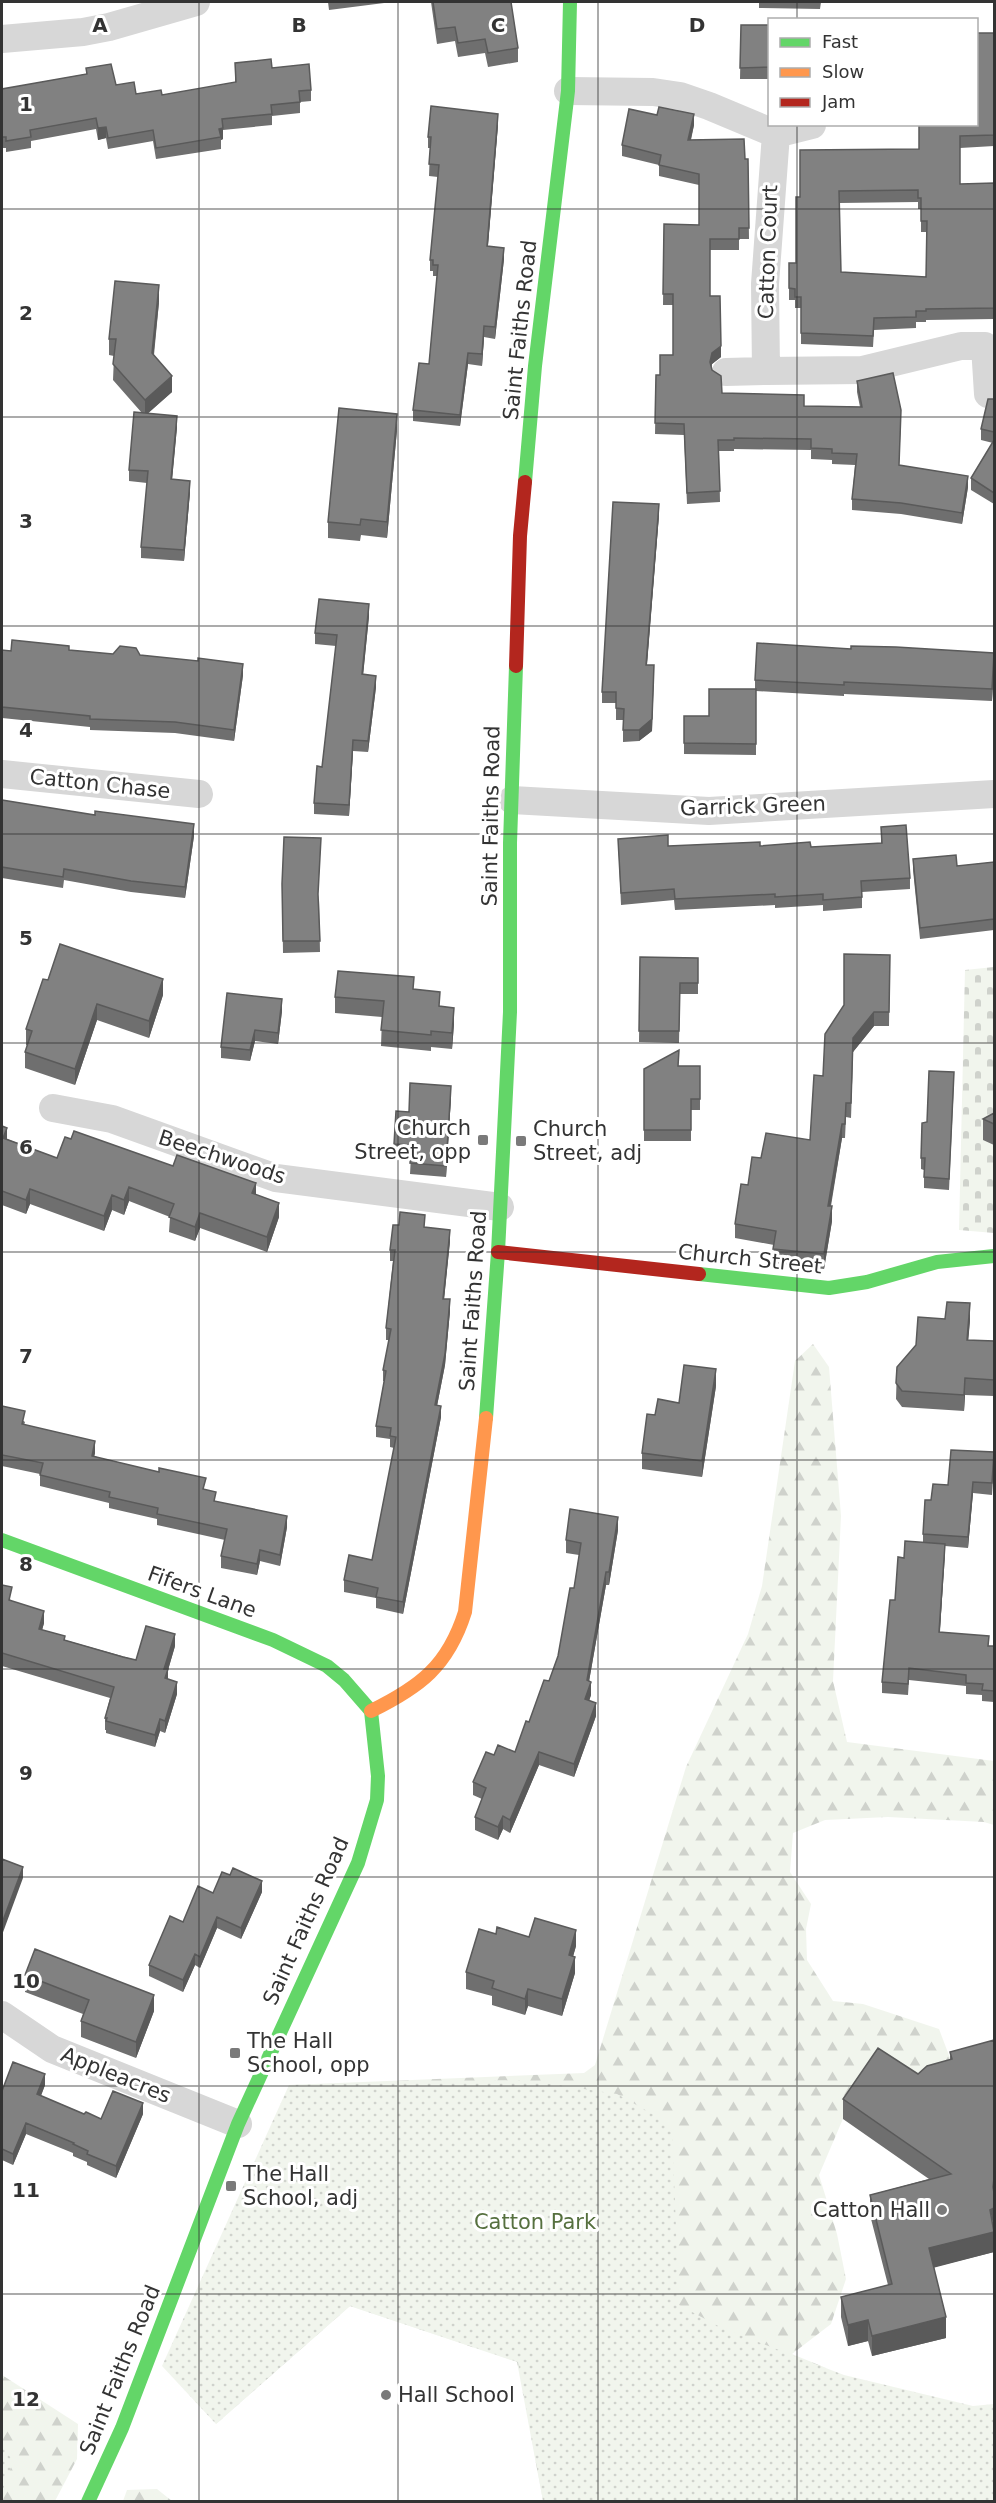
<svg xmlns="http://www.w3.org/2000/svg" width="996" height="2503" font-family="'DejaVu Sans',sans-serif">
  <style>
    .forest { fill: url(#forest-firs) }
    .cemetery { fill: url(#cemetery-stones) }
    .park { fill: url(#park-dots) }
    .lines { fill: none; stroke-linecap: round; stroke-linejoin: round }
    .street { stroke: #d7d7d7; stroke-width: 28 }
    .fast { stroke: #63d668; stroke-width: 14 }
    .slow { stroke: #ff974d; stroke-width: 14 }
    .jam { stroke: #b3261e; stroke-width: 14 }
    .wall { fill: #6f6f6f; fill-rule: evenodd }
    .shaded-wall { fill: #5a5a5a }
    .building { fill: #818181; stroke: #5a5a5a; stroke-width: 1.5; fill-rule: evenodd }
    .grid { fill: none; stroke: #333; stroke-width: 1.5; stroke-opacity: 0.55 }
    .poi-dot { fill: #7a7a7a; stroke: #fff; stroke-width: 2 }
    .labels { text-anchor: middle; stroke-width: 6; stroke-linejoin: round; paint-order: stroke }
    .street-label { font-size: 21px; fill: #333; stroke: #fff }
    .poi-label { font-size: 21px; fill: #333; stroke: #fff; text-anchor: start }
    .park-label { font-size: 21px; fill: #56703f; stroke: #fff }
    .grid-label { font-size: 20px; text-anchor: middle; font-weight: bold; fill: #333; stroke: #fff; stroke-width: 6; stroke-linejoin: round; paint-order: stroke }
  </style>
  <defs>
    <pattern id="forest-firs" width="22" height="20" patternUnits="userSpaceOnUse" patternTransform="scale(1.5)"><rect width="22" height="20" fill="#f1f5ed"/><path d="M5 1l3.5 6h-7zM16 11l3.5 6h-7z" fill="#cfd2cc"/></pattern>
    <pattern id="cemetery-stones" width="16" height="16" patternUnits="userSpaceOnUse" patternTransform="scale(1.5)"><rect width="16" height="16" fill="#f1f5ed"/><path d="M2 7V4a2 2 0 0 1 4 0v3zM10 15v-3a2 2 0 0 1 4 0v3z" fill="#cfd2cc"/></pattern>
    <pattern id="park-dots" width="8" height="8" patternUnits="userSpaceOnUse" patternTransform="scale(1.5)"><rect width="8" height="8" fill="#f1f5ed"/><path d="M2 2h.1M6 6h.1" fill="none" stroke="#cfd2cc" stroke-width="1.8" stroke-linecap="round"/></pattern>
  </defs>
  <rect width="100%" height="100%" fill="#fff"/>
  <path class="forest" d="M813 1344 829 1367 841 1516 833 1681 847 1742 994 1761V1825L984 1822 888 1817 825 1820 793 1833 790 1872 811 1904 806 1929 807 1960 833 2001 863 2004 939 2029 950 2058 921 2086 848 2107 819 2175 837 2234 846 2279 831 2324 792 2354 826 2368 543 2501 517 2362 350 2306 216 2424 289 2085 584 2073 595 2065 686 1767 748 1634 762 1586 795 1361Z
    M2 2375 78 2424 77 2459 55 2501 2 2502V2492L6 2480 2 2444Z
    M157 2489 172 2501H123L127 2490Z"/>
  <path class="cemetery" d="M994 967V1233L959 1230 965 970Z"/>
  <path class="park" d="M524 2080 617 2094 672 2125 679 2305 722 2328 844 2375 973 2406 994 2404V2501H543L518 2362 350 2306 216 2424 162 2366 289 2085Z
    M2 2444 13 2462 2 2492Z"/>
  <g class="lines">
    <path class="street" d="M2 39 83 32 109 27 196 2
      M568 91 653 92 680 96 709 106 776 134 812 125
      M766 371 862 370 961 346H985L988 394
      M726 372 766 371 765 284 776 134
      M2 774 199 794
      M512 800 709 811 994 794
      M53 1108 112 1119 276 1178 500 1207
      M2 2015 52 2049 238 2124"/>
    <path class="fast" d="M525 482 535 366 568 91 570 2
      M699 1274 829 1288 867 1282 937 1262 994 1256
      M486 1418 498 1252 510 1012V843L516 666
      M2 1540 273 1640 327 1666 344 1680 371 1711
      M88 2502 122 2428 238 2124 358 1863 377 1800 378 1776 371 1711"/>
    <path class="slow" d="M371 1711C420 1687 448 1666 465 1612L486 1418"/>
    <path class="jam" d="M516 666 520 536 525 482
      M498 1252 699 1274"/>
  </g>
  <path class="wall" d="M328 2H392L329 10Z
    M431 2H511L518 48V62L488 67 485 53 458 57 455 41 437 44Z
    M759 2H821L820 9 759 8Z
    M741 25H769V79H740Z
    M994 33V146L960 148V184L994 183V319L926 320V322H916V328L874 330 873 347 801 344V308H795V300H789V263H796L800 197 919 149ZM918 202V209H921V232H926V277L841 272 839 203Z
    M235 63 272 68 311 90V101L300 102V113L272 116V125L223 130V139L221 140V149L156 159 153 141 108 149 106 138 98 140 96 129 31 141V148L6 152V148H2V89L86 74V68L116 85 136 94 162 95 235 83Z
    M657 115 694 125 691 140 745 159H748L749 239H739V250H710V296L721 357 712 364 711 367 722 393 804 406 860 407 857 392V381L901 421 899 465 968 487 962 524 901 514 852 510V499L855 465 832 464V460L811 459V450L734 449V451H719L720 502 687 504 684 435 655 434 656 375H660L673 355V305H663L664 224 699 225V185L659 176V165L622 156V145Z
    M498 125 488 246 504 259 495 339 484 337 482 366 468 364 460 426 413 421V410L429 364 437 276H433V271H430V260L438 177 429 176 430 148H428V137Z
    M159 302 154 355 172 392 148 413 177 427 172 480 190 492 184 561 141 558V547L147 483 129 481V470L142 413 113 380 114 356 109 355V339Z
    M994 399V504L971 490V478L993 443 981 440V429Z
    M397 430 387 538 361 535 360 541 328 538V522Z
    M659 515 647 665 654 676 652 731 639 741 623 742V720H616V703H602V692Z
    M369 616 363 675 376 687 368 752 353 751 349 816 314 814V803L322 767 336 646 315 644V633Z
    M2 650 11 651 69 650 113 654 140 655 243 675 234 741 175 733 90 730V727L2 718Z
    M994 664 992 701 844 694V696L756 691V755L684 754V716H709L755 689V680Z
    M2 800 194 836 185 898 131 892 64 880 63 888 2 878Z
    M881 827 910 878V889L862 892V908L823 911V905L775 908V905L675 910 674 900 621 905 618 839 668 846 811 847 881 844Z
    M913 859 957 866 994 862V930L920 939 913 870Z
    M282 884 319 900 320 952 283 953Z
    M890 955 889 1026H874L853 1052 851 1118 846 1117 845 1138H842L831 1206 832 1221 824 1269 773 1263 774 1245 735 1238V1224L748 1185 761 1158 810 1140 823 1076Z
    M640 957 698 958V994H680L679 1043 639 1042Z
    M48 980 163 995 149 1038 97 1020 75 1085 25 1068V1052L28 1046 26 1045V1029Z
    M414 989 440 1006 454 1024 452 1049 431 1047V1051L381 1046 382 1017 335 1013V997Z
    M282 1011 278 1044 255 1041 250 1061 221 1058V1047Z
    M679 1066H700V1110H691V1141H644V1069Z
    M954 1083 949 1190 924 1188V1170L921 1169V1158Z
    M451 1097 446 1177 410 1174 411 1156 394 1155V1144Z
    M994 1113V1145L983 1140V1119Z
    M2 1126 7 1139 57 1158 173 1166 256 1194 279 1217 267 1252 200 1228 195 1241 169 1232 170 1217 129 1201 124 1215 112 1210 104 1231 30 1204 26 1214 2 1205Z
    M425 1228 450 1241 444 1299 450 1311 445 1365 437 1406 441 1417 403 1614 376 1608V1598L344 1592V1580L372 1560 394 1448 390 1447V1439L376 1437V1426L384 1381H383V1370L389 1340H386V1328L393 1261H390V1250Z
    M945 1319 970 1320 968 1340 994 1341V1396L965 1395 964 1411 902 1407 896 1399 897 1367Z
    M716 1386 702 1477 642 1469V1453L679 1403Z
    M2 1406 25 1422 24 1425 95 1453 94 1456 205 1490 216 1502 287 1527 280 1566 260 1561 257 1575 221 1568V1556L225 1540 157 1525V1519L109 1508V1503L40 1486V1474L2 1466Z
    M994 1464 992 1495 973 1493 968 1548 945 1546 940 1632 989 1646H994V1702L982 1701V1695L966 1694V1686L909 1680 908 1695 882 1693V1682L895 1600 904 1558 923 1543V1534L931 1500 948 1485Z
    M618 1530 609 1585H606L589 1681 591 1695 589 1701 596 1716 574 1777 539 1765 510 1833 503 1829 498 1840 475 1830V1817L482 1799 473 1795V1782L494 1755 515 1752 549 1681 558 1656 574 1588 579 1555 566 1553V1540Z
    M2 1585 11 1601 44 1623 42 1630 65 1640 136 1660 175 1646 168 1670V1679L177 1694 165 1733 160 1731 155 1747 106 1733V1730H105V1718L110 1698 2 1666Z
    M262 1892 241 1939 217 1928 200 1968 195 1965 183 1992 149 1976V1965L183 1922 213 1893Z
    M496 1934 529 1937 576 1946 573 1956 575 1973 562 2016 528 2006 525 2015 492 2005V1996L466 1989V1972Z
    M25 1975 154 2011 136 2058 81 2037V2021L83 2014 25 1992Z
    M950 2052 994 2252 934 2267 946 2338 872 2356 868 2341 848 2346 841 2317V2297L888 2285 870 2215V2195L929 2179 843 2119V2099L918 2074 950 2060Z
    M45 2085 41 2096 84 2114 101 2119 143 2114 116 2178 87 2165V2162L73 2156V2153L26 2134 13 2165 2 2160V2091Z"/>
  <path class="shaded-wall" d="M498 114V125L487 257V246Z
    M694 114V125L688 151V140Z
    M106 127V138L98 140V128Z
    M223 128V139L221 140 219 129Z
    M504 248V259L495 339V327Z
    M159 285V302L152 369V353Z
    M484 326V337L482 366V354Z
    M721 346V357L712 364 710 373V362L712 353Z
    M468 353V364L460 426V415Z
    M172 376V392L145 416V400Z
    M397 414V430L387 538V522Z
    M177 416V427L171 491V479Z
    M968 476V487L962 524V513Z
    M190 481V492L184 561V550Z
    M659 504V515L646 676V665Z
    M369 604V616L362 686V674Z
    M994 653V664L992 701V689Z
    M243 664V675L234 741V730Z
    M654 665 652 731 639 741V730Z
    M376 676V687L368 752V741Z
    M353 740V751L349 816V805Z
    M194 824V836L185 898V887Z
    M163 979V995L149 1038V1021Z
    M282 999V1011L278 1044V1033Z
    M97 1004V1020L75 1085V1069Z
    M454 1008V1024L452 1049V1033Z
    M874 1012V1026L853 1052 851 1118 853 1038Z
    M255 1030V1041L250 1061V1050Z
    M451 1086V1097L446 1177V1166Z
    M842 1124V1138L828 1220V1206Z
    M7 1128V1143L3 1138Z
    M256 1183V1198L252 1193Z
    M129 1187V1201L124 1215V1200Z
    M30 1189V1204L26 1214V1200Z
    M112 1195V1210L104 1231V1216Z
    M279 1203V1217L267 1252V1237Z
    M832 1206V1221L824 1269V1254Z
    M200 1213V1228L195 1241V1227Z
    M450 1230V1241L443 1310V1299Z
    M450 1299V1311L445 1365 435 1416V1405Z
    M970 1303V1320L967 1356V1340Z
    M716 1369V1386L702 1477V1461Z
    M965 1378V1395L964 1411V1395Z
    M441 1406V1417L403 1614V1602Z
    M95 1441V1453L92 1467V1456Z
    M973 1482V1493L968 1548V1537Z
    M287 1516V1527L280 1566V1555Z
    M618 1517V1530L609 1585V1572Z
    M945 1544V1555L939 1643V1632Z
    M260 1550V1561L257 1575V1564Z
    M606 1572V1585L587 1693V1680Z
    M44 1611V1623L39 1641V1629Z
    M175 1634V1646L168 1670V1682L165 1691 164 1669Z
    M177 1682V1694L165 1733V1721Z
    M591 1682V1695L585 1712V1699Z
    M596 1703V1716L574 1777V1764Z
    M160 1719V1731L155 1747V1735Z
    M539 1752V1765L510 1833V1820Z
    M503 1816V1829L498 1840V1827Z
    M23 1867V1878L2 1935V1923Z
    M262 1881V1892L241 1939V1928Z
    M217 1917V1928L200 1968V1957Z
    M576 1930V1946L569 1971V1955Z
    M195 1954V1965L183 1992V1980Z
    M575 1957V1973L562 2016V1999Z
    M528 1989V2006L525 2015V1999Z
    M154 1995V2011L136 2058V2042Z
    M45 2074V2085L37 2105V2094Z
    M143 2103V2114L116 2178V2166Z
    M26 2123V2134L13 2165V2154Z
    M994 2208V2229L990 2210Z
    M994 2232V2252L929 2269V2248Z
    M946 2317V2338L872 2356V2336Z
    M868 2320V2341L848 2346V2325Z"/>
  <path class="building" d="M433 2H511L518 48 488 53 485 39 458 43 455 27 437 29Z
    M741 25H769V67L740 68Z
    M976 33H994V135L960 136V184L994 183V308L926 309V311H916V317L874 318 873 336 801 333V297H795V289L789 288V263H796V197H800V150L919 149V124H976ZM918 190V198H921V221H927L926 277 841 272 839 191Z
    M271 59 272 68 309 64 311 90 299 91 300 102 271 105 272 114 222 119 223 128 219 129 221 137 156 148 153 130 108 138 106 127 98 128 96 118 30 130 31 137 6 141V137H2V89L87 74 86 68 111 64 116 85 134 82 136 94 161 90 162 95 236 82 235 63Z
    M431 106 498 114 487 246 504 248 495 327 484 326 482 354 468 353 460 415 413 410 419 363 429 364 438 265H433V260H430L439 165 429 164 431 137H428Z
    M659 107 694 114 688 140 744 139 745 159H748L749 228H739V239H710V296H720L721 346 712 353 710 362 712 370 721 376 722 393 804 395V406L862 407 857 381 893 373 901 410 899 465 968 476 962 513 901 503 852 499 857 454 832 453V449L811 448V439L734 438V440H718L720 491 687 493 684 424 655 423 656 375H660V355H673V294H663L664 224 699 225V174L659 165 661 155 622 145 629 109 657 115Z
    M115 281 159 285 152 353 172 376 145 400 113 364 116 339H109Z
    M988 399H994V432L981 429Z
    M339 408 397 414 387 522 361 519 360 525 328 522Z
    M134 412 177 416 171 479 190 481 184 550 141 547 148 471 129 470Z
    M994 440V493L971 478Z
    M613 502 659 504 646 665H654L652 719 639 730H623L624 709 616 708V692H602Z
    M319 599 369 604 362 674 376 676 368 741 353 740 349 805 314 803 317 766 322 767 337 635 315 633Z
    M12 640 69 646V650L113 654 120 646 136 648 140 655 198 661V658L243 664 234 730 175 722 90 719V716L2 707V650L11 651Z
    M757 643 851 649V646L896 647 994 653 992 689 844 682V685L755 680Z
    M709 689H756V744L684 743V716H709Z
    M2 800 95 815V811L194 824 185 887 131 881 64 869 63 877 2 867Z
    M906 825 910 878 861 881 862 897 823 900V894L775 897V894L675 899 674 889 621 893 618 839 668 835V846L760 842V846L810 842 811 847 882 843 881 827Z
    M284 837 321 838 318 894 320 941H283L282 884Z
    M956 855 957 866 994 862V919L920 928 913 859Z
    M60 944 163 979 149 1021 97 1004 75 1069 25 1052 32 1031 26 1029 43 979 48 980Z
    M844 954 890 955 889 1012H874L853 1038 851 1103H846L845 1124H842L828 1206H832L824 1254 773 1249 776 1231 735 1224 741 1184 748 1185 752 1157 761 1158 766 1133 810 1140 814 1075 823 1076 825 1034 844 1005Z
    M640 957 698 958V983H680L679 1031H639Z
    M338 971 414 977 413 989 440 992 439 1006 454 1008 452 1033 431 1031V1035L381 1030 384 1001 335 997Z
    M227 993 282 999 278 1033 255 1030 250 1050 221 1047Z
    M679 1050 678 1066H700V1099H691V1130H644V1069Z
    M929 1071 954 1072 949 1179 924 1177 925 1158H921L922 1123 927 1122Z
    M410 1083 451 1086 446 1166 410 1163 412 1145 394 1144 396 1111 409 1112Z
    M994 1113V1124L983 1119Z
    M2 1126 7 1128 3 1138 57 1158 65 1137 71 1139 74 1131 173 1166 177 1155 256 1183 252 1193 279 1203 267 1237 200 1213 195 1227 169 1217 174 1204 129 1187 124 1200 112 1195 104 1216 30 1189 26 1200 2 1191Z
    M400 1212 425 1215 424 1227 450 1230 443 1299H450L445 1354 435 1405 441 1406 403 1602 376 1597 378 1588 344 1580 349 1555 372 1560 396 1437 390 1436 391 1428 376 1426 386 1371 383 1370 391 1329 386 1328 395 1250H390L393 1225H399Z
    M947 1302 970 1303 967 1340 994 1341V1380L965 1378 964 1395 902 1391 896 1383 897 1367 916 1345 918 1317 945 1319Z
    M684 1365 716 1369 702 1461 642 1453 647 1414 655 1415 658 1399 679 1403Z
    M2 1406 25 1411 22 1424 95 1441 92 1456 159 1472V1468L206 1478 203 1489 216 1492 214 1501 287 1516 280 1555 260 1550 257 1564 221 1556 227 1529 157 1514 158 1508 109 1497 110 1492 40 1475 43 1463 2 1455Z
    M951 1450 994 1452 992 1483 973 1482 968 1537 923 1534 925 1500H931L933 1484 948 1485Z
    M570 1509 618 1517 609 1572H606L587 1680 591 1682 585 1699 596 1703 574 1764 539 1752 510 1820 503 1816 498 1827 475 1817 486 1788 473 1782 486 1752 494 1755 498 1745 515 1752 526 1721 529 1722 544 1680 549 1681 558 1656 570 1588H574L581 1543 566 1540Z
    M905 1541 945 1544 939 1632 989 1636 988 1646H994V1691L982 1690 983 1684 966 1683V1675L909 1668 908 1684 882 1682 890 1600H895L898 1557 904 1558Z
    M2 1585 12 1587 9 1600 44 1611 39 1629 65 1636 64 1640 123 1657 136 1660 146 1626 175 1634 164 1669H168L165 1678 177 1682 165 1721 160 1719 155 1735 106 1721 107 1718H105L114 1687 2 1653Z
    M2 1859 23 1867 2 1923Z
    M233 1868 262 1881 241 1928 217 1917 200 1957 195 1954 183 1980 149 1965 170 1916 183 1922 198 1886 213 1893 222 1872 230 1875Z
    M535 1918 576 1930 569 1955 575 1957 562 1999 528 1989 525 1999 492 1988 494 1981 466 1972 479 1929 496 1934 497 1927 529 1937Z
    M35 1949 154 1995 136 2042 81 2021 89 2000 25 1975Z
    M994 2040V2178L993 2187 994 2193V2208L990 2210 994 2232 929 2248 946 2317 872 2336 868 2320 848 2325 841 2297 892 2284 870 2195 951 2174 843 2099 878 2048 918 2074 927 2066 952 2059 950 2052Z
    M13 2062 45 2074 37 2094 84 2114 86 2112 101 2119 113 2091 143 2103 116 2166 87 2154 88 2151 73 2144 74 2143 26 2123 13 2154 2 2149V2091Z"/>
  <path class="grid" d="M199 2V2502M398 2V2502M598 2V2502M797 2V20M797 124V2502M2 209H994M2 417H994M2 626H994M2 834H994M2 1043H994M2 1252H994M2 1460H994M2 1669H994M2 1877H994M2 2086H994M2 2294H994"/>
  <g class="poi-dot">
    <rect x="477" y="1134" width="12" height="12" rx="3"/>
    <rect x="515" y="1135" width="12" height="12" rx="3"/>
    <rect x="229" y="2047" width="12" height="12" rx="3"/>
    <rect x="225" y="2180" width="12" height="12" rx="3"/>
    <circle cx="942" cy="2210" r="6"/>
    <circle cx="386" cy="2395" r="6"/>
  </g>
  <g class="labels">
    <g class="street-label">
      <text transform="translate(768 252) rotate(-88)" y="7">Catton Court</text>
      <text transform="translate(520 330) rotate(-84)" y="7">Saint Faiths Road</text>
      <text transform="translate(100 784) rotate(6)" y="7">Catton Chase</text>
      <text transform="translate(753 806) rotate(-2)" y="7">Garrick Green</text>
      <text transform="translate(491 816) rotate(-89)" y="7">Saint Faiths Road</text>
      <text transform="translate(222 1157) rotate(18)" y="7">Beechwoods</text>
      <text transform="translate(750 1259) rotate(6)" y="7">Church Street</text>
      <text transform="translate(473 1301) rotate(-86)" y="7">Saint Faiths Road</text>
      <text transform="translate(202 1592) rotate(20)" y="7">Fifers Lane</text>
      <text transform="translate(306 1921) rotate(-66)" y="7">Saint Faiths Road</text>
      <text transform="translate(116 2075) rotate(22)" y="7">Appleacres</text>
      <text transform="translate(120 2370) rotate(-68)" y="7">Saint Faiths Road</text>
    </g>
    <g class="poi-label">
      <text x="471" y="1135" text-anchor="end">Church<tspan x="471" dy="24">Street, opp</tspan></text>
      <text x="533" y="1136">Church<tspan x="533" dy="24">Street, adj</tspan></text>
      <text x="247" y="2048">The Hall<tspan x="247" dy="24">School, opp</tspan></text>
      <text x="243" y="2181">The Hall<tspan x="243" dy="24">School, adj</tspan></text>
      <text x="930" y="2217" text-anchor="end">Catton Hall</text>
      <text x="398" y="2402">Hall School</text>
    </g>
    <g class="park-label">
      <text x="535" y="2229">Catton Park</text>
    </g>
  </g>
  <g class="grid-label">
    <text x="100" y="32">A</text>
    <text x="299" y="32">B</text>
    <text x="498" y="32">C</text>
    <text x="697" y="32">D</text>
    <text x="26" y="111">1</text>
    <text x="26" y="320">2</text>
    <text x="26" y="528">3</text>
    <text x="26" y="737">4</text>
    <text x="26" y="945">5</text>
    <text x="26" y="1154">6</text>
    <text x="26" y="1363">7</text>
    <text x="26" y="1571">8</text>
    <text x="26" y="1780">9</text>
    <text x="26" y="1988">10</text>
    <text x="26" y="2197">11</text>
    <text x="26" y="2406">12</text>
  </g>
  <rect width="996" height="2503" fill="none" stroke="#333333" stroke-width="6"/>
  <rect x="768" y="18" width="210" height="108" fill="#ffffff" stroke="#adadad" stroke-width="1.5"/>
  <rect x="780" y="38" width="30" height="9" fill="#63d668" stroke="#adadad" stroke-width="1.5"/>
  <text x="822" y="48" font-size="18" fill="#333333">Fast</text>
  <rect x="780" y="68" width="30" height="9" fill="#ff974d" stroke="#adadad" stroke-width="1.5"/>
  <text x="822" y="78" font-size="18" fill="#333333">Slow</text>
  <rect x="780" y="98" width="30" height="9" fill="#b3261e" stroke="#adadad" stroke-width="1.5"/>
  <text x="822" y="108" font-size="18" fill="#333333">Jam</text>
</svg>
